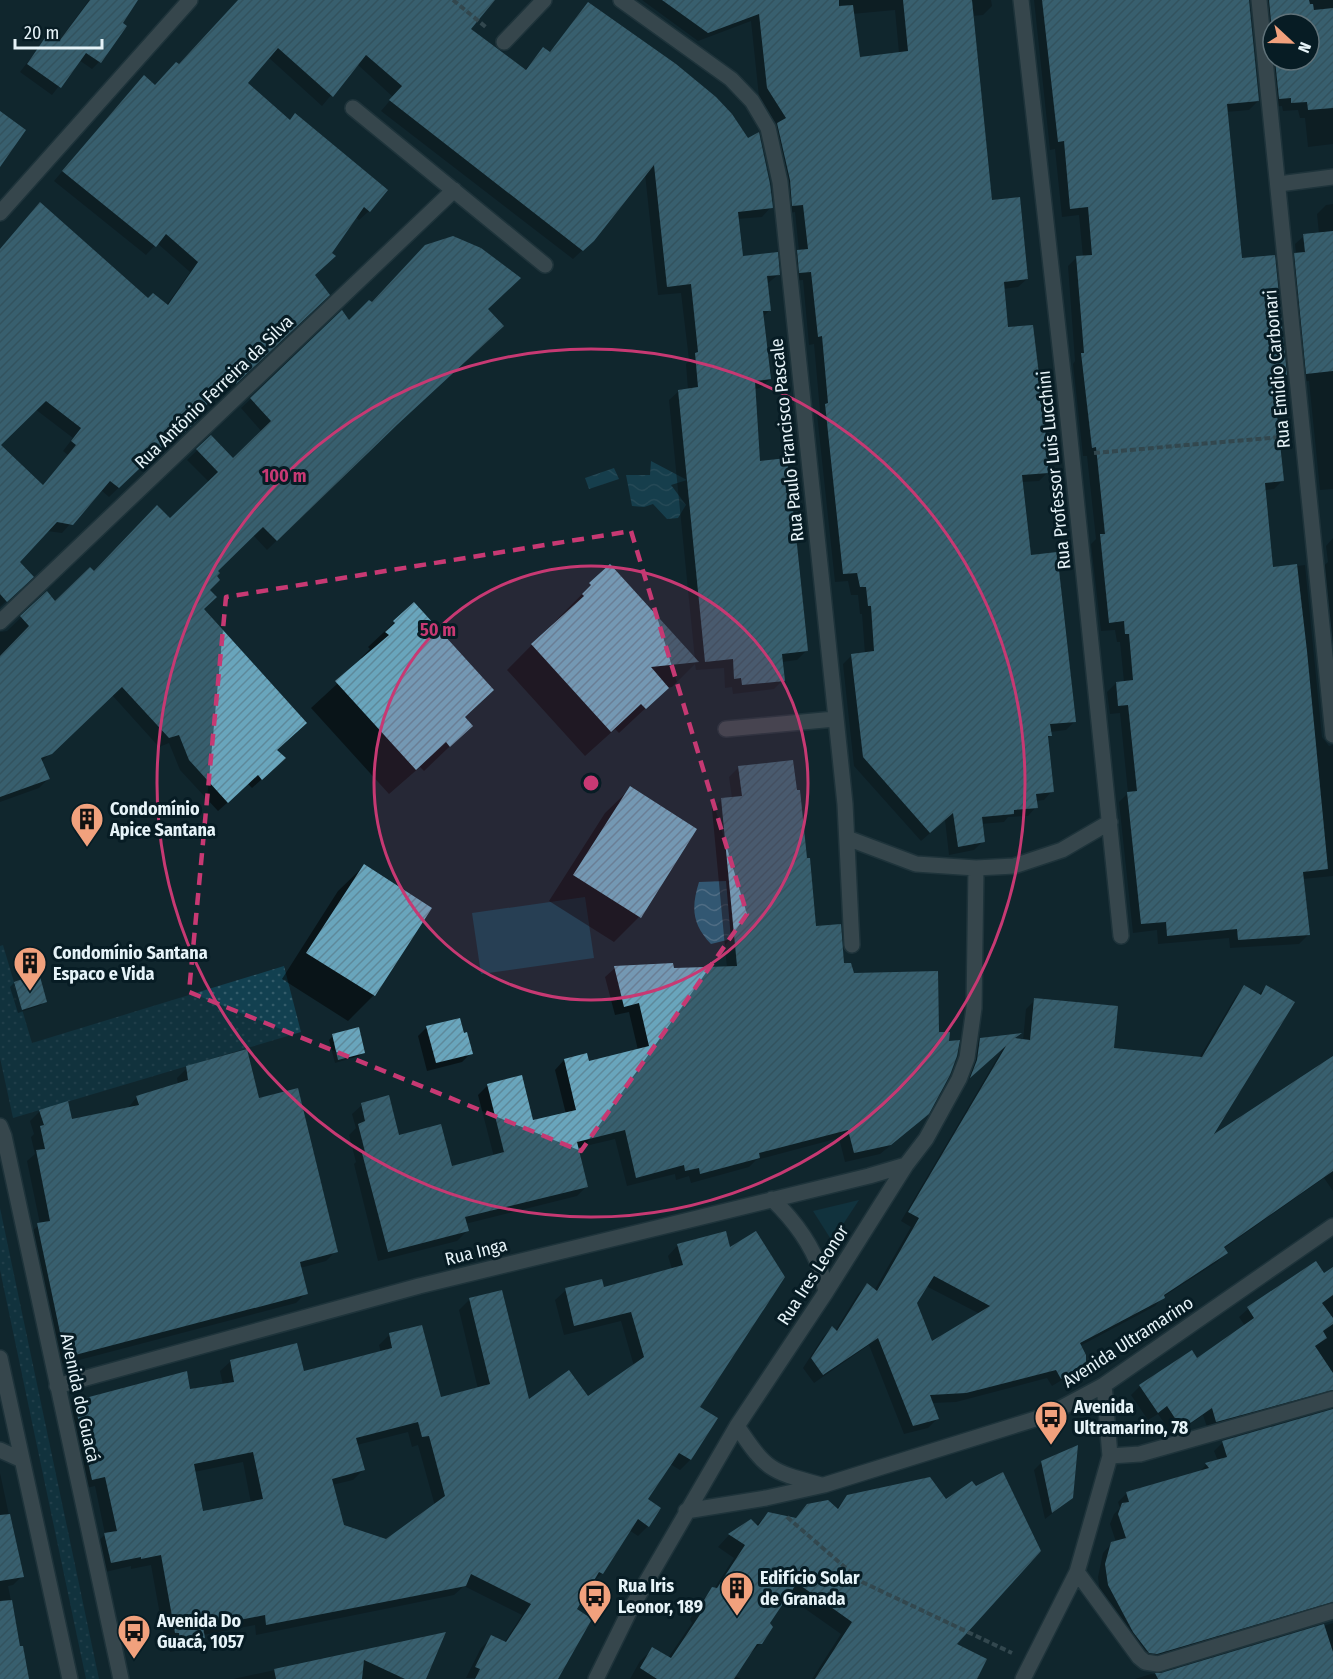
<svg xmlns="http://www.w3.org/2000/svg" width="1333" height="1679" font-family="'Fira Sans Condensed',sans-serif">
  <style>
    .grass { fill: url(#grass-dots) }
    .park { fill: #124050 }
    .water { fill: url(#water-waves) }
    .shadow { fill: #0007; fill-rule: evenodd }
    .building { fill: url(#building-hatch); fill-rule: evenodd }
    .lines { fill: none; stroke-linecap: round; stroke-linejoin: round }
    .minor-casing { stroke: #2f434a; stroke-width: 18 }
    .path { stroke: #5c6f75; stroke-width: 4; stroke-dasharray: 6 3; stroke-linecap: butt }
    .minor { stroke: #646e72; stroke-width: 15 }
    .marked { fill: none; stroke: #c73973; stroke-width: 4.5; stroke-dasharray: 12 8; stroke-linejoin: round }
    .ring { fill: none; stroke: #c73973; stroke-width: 3 }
    .labels { text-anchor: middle; stroke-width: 6; stroke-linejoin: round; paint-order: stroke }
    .street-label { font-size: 18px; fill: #e6f3f8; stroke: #071c24 }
    .poi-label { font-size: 18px; font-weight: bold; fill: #e6f3f8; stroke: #071c24; text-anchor: start }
    .centre { fill: #c73973; stroke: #071c24; stroke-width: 3 }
    .ring-label { font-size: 18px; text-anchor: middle; font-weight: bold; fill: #c73973; stroke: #071c24; stroke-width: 6; stroke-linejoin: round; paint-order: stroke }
  </style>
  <defs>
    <pattern id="grass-dots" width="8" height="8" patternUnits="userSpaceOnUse" patternTransform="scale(1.5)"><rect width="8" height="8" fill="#124050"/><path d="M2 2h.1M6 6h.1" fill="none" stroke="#345c6a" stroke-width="1.8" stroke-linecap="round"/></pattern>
    <pattern id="water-waves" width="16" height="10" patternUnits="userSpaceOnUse" patternTransform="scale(1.5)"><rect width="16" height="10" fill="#1e5c72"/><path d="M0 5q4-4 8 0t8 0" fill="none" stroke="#3f7487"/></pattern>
    <pattern id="building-hatch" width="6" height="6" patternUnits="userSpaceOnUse" patternTransform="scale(1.5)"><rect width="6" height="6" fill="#69a5bc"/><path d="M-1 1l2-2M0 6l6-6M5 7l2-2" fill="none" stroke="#5e899a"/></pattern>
  </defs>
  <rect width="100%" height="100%" fill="#11262e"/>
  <path class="grass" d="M3 945 32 1043 284 966 301 1032 13 1118 0 1058V946Z
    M0 1208 99 1679H86L0 1270Z"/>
  <path class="park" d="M585 897 594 958 481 974 472 913Z
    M859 1200 832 1241 813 1211Z"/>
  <path class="water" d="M651 461 687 480 671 485 686 505 678 518 667 519 653 504 644 507 632 506 626 475H650Z
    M614 468 619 479 589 489 585 478Z
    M726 881 731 939 711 944C692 924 691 908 699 882Z"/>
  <path class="shadow" d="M89 0H137L99 62 92 69 79 60 52 95 20 72 49 34 59 41Z
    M238 0H493L468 29 524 71 543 49 549 53 588 4 771 207 762 217 737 219 742 258 778 275 767 284 770 310 762 318 770 379 760 388 754 389 759 462 806 651 797 660 782 662 783 680 774 689 733 694 732 687 725 688 724 668 696 670 695 664 672 687 667 688 619 733 615 729 585 756 507 670 610 566 695 660 669 400 679 391 688 390 686 364 689 360 681 293 658 295 645 174 593 240 573 259 381 111 393 97 357 64 322 106 268 57 246 83 369 211 359 220 355 217 314 275 328 294 226 392 222 388 192 417 196 420 172 444 168 440 109 497 101 490 62 533 47 531 18 562 32 577 0 607V447L42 486 68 455 63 451 73 438 35 409 0 444V250L166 306 190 272 157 243 146 255 54 181 134 87H155L207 36Z
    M642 0H991L992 6 983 15 972 16 991 202 1027 279 1018 287 1003 289 1007 329 1048 472 1039 481 1022 482 1030 556 1075 721 1066 730 1050 732V736L1047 739 1052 791 1044 800 1036 801V807L1028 816 1008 817 1004 822 981 824 983 841 974 850 949 855 945 820 921 841 854 766 843 664 852 655 865 654 862 614H860L858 595H851L848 581 835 582 817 414 820 411 814 344 809 345 803 280 791 281 789 260 799 251 795 212 784 214 769 133 777 125 759 97 751 21 698 41ZM895 10 899 53 858 58 852 14Z
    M1034 0H1248L1258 101 1249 110 1226 112 1240 260 1285 375 1276 384H1272L1283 480 1274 489 1265 490 1272 569 1305 565 1322 737 1329 746 1333 745V876L1303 879 1308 935 1299 944 1230 948 1229 938 1158 944 1157 930 1133 933 1119 802 1128 793 1120 713 1110 714 1107 692 1116 683 1124 682 1120 642H1117L1115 630 1101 631 1091 544 1096 539 1087 456H1083L1073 364 1075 361 1068 266 1077 257H1083L1079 215 1062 217 1055 149 1050 150Z
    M1255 0H1333V144L1308 147 1305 118H1300L1298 110 1283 111 1282 106 1270 107ZM1273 24H1309V60H1273Z
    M1333 204V489L1320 490 1309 381 1298 382 1286 263 1296 254 1295 244 1304 236 1319 234 1317 214 1326 205Z
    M372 304 486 309 387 433 267 550 253 535 216 571 202 610 276 750 274 768 252 788 248 784 218 811 180 770 169 743 159 747 112 695 41 762 48 779 39 788 0 802V632L7 631 46 593 55 603 94 573 170 520 209 482 187 460 211 437 233 460 262 432 241 408 342 313 349 322Z
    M1333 538V730L1317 572 1328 562 1326 546Z
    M414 604 492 690 464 718 471 726 424 771 420 767 389 794 311 708 363 660 361 658 370 649 368 647Z
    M739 767 815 928 843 965 917 1124 880 1154 845 1162 839 1138 756 1160 749 1167 691 1183 689 1176 676 1180 675 1174 627 1186 615 1139 577 1148 587 1186 577 1196 465 1224 467 1231 457 1241 378 1261 354 1164 356 1162 349 1135 356 1128 352 1114 362 1105 398 1137 451 1167 494 1157 478 1095 488 1085 532 1122 566 1114 555 1070 564 1060 588 1063 638 1050 629 1012 615 1015 605 977 615 968 673 970 727 968 712 809 722 799 732 798 729 777Z
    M631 788 639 917 614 942 549 901 605 813Z
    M364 866 374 995 348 1021 282 979 338 891Z
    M14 983 45 1001 41 1005 18 1013 10 987Z
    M1245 987 1258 995 1266 987 1209 1139 1333 1057V1191L1324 1178 1223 1249 1226 1253 1217 1262 1163 1297 1155 1306 1080 1346 1084 1362 1075 1372 1052 1386 1047 1378 956 1402 932 1403 937 1419 928 1428 904 1434 869 1345 814 1383 803 1368 823 1337 832 1328 835 1331 858 1294 867 1285 874 1291 911 1227 901 1221 1002 1050 963 1083 971 1048 980 1039 1023 1041 1026 1009 1035 1000 1112 1049 1199 1058 1236 996ZM926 1286 980 1314 931 1343 916 1303Z
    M427 1027 471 1053 462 1062 427 1071 418 1036Z
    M333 1036 363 1052 359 1056 335 1063 329 1040Z
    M187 1068 258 1100 336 1251 326 1261 300 1268 306 1293 296 1303 64 1364 57 1359 28 1235 40 1224 27 1161 35 1154 31 1137 34 1134 30 1121 40 1111 71 1121 127 1109 137 1097 178 1084 177 1078Z
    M725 1233 698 1408 716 1419 690 1460 680 1470 670 1464 646 1499 648 1526 638 1536 629 1530 602 1573 592 1583 575 1610 556 1679 466 1678 481 1648 492 1637 504 1643 522 1615 464 1586 454 1595 256 1635 255 1625 203 1635V1637L193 1648 170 1652 169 1642 165 1643 151 1565 131 1569V1566L101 1573 95 1545 105 1534 95 1486 82 1489 65 1412 75 1402 189 1391 223 1385 220 1371 231 1361 303 1372 381 1353 379 1345 389 1335 421 1327 440 1399 478 1389 459 1310 469 1300 501 1292 528 1402 587 1398 634 1366 621 1321 564 1335 555 1300 566 1290 602 1289 672 1269 668 1256 678 1245ZM408 1432 412 1447 418 1445 435 1506 386 1541 343 1526 332 1485 353 1480 363 1470 357 1445ZM243 1462 251 1503 202 1513 194 1472Z
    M1315 1263 1324 1275 1333 1269V1379L1295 1405 1208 1430 1203 1415 1180 1431 1179 1428 1171 1433 1158 1414 1148 1420 1131 1395 1140 1386 1191 1352 1197 1360 1245 1326 1239 1317 1248 1309Z
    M1333 1412V1616L1147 1662 1100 1594 1098 1577 1103 1553 1112 1543 1116 1542 1110 1524 1114 1514 1120 1508 1118 1502 1127 1493 1199 1472 1206 1465 1218 1461 1214 1451 1223 1442Z
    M1042 1462 1072 1498 1045 1519 1034 1470Z
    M0 1473 22 1576 13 1585 8 1586 27 1679H0Z
    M848 1497 955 1645 973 1679H812L841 1634 787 1596 769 1623 761 1643 748 1656 735 1676 741 1679H630L640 1661 653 1649 668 1658 692 1623 690 1619 701 1601 714 1589 734 1558 718 1547 729 1535 751 1521 756 1526 768 1513 795 1519 808 1505 836 1509Z
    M1333 1623V1679H1135L1151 1674 1161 1675Z
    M444 1634 424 1679H409L401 1675 400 1678 402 1679H233Z"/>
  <path class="building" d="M90 0H138L123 23 127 26 101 63 86 53 61 88 27 64 49 32 60 40Z
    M238 0H495L471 29 526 70 543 47 550 52 588 2 676 64 716 97 732 114 748 138 759 132 770 184 773 208 738 212 743 256 778 252 780 275 767 276 771 311H763L771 379 755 381 760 461 787 458 796 535 808 651 782 654 785 681 742 685 741 678 734 679 733 659 705 662 678 390 698 387 695 353 698 352 691 284 667 287 654 165 594 241 583 251 389 100 402 86 366 55 333 97 278 48 248 83 290 120 295 113 388 190 370 212 364 207 332 253 336 256 315 275 330 295 236 384 233 380 194 417 198 420 182 435 178 432 119 488 110 481 73 525 57 522 20 562 34 577 7 602 0 594V249L40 202 148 298 153 293 168 305 198 262 166 234 156 247 62 171 144 75 155 85 176 62 179 64ZM46 401 81 428 71 441 76 445 43 485 1 445Z
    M662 0H839V6L853 5 860 57 908 51 903 0H972L992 200 1020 197 1028 279 1004 282 1008 327 1033 325 1044 416 1049 473 1022 475 1031 555 1057 552 1076 722 1050 724 1052 736H1048L1054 792 1036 794 1038 808 1014 810V814L982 817 985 842 958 847 953 813 930 833 863 757 851 654 874 651 871 606H868L866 587H860L857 573 843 574 825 404 828 403 822 336 818 337 811 272 799 273 797 250 808 249 803 205 792 206 790 180 777 123 786 118 767 88 759 14 708 33Z
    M1042 0H1249L1259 101 1227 104 1242 258 1275 255 1287 375 1273 377 1284 481 1265 483 1273 567 1297 564 1307 651 1328 869 1303 872 1310 935 1238 940 1237 929 1167 936 1166 922 1141 924 1127 792 1137 791 1128 705 1118 706 1116 682 1133 680 1129 634H1125L1124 621 1109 623 1100 534H1105L1096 447 1092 448 1081 353H1084L1076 256 1092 255 1088 207 1070 209 1064 141 1058 142Z
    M1269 0H1309L1310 4H1313L1314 10 1333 8V108L1308 110 1307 102 1291 103V98L1279 99 1275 60H1309V24H1273V42Z
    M0 111 26 130 0 167Z
    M1333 231V371L1306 374 1294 253 1305 252 1303 234Z
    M453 236 481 248 521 278 488 309 504 326 398 424 277 541 263 527 218 571 220 573 217 576 220 580 210 590 217 597 204 609 307 723 277 750 286 758 262 780 258 775 228 803 189 760 179 735 169 738 122 687 52 754 41 758 50 779 0 797V656L29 626 20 616 47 591 55 601 90 567 94 571 157 505 170 518 218 472 196 449 211 435 233 458 271 421 250 398 342 310 349 320 369 300 372 302 425 245Z
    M610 564 699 662 651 667 669 688 646 709 641 704 611 732 531 644 584 596 582 594 591 585 589 583Z
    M414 602 494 690 465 717 473 726 450 747 446 742 416 770 335 681 389 635 385 632 395 623 393 621Z
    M793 760 797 790H800L807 858H810L816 926 841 924 844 963H851L854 973 938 971 939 1032H950L949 1041 960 1040 957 1056 950 1075 929 1114 891 1145 854 1153 848 1130 759 1153 760 1158 700 1174 699 1168 685 1171 684 1165 636 1178 625 1130 577 1142 588 1187 465 1217 469 1231 388 1252 362 1153 365 1152 358 1124 365 1121 361 1103 389 1095 399 1135 441 1124 452 1166 504 1152 487 1084 522 1075 533 1120 576 1110 564 1059 587 1053 589 1061 649 1046 639 1003 624 1007 614 966 673 963 674 968 737 966 721 798 742 796 738 766Z
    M630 786 697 829 641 918 573 875Z
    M364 864 432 908 375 996 306 953Z
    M39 973 47 1002 22 1010 14 982Z
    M1244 985 1261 995 1266 985 1295 1002 1214 1134 1333 1056V1171L1224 1247 1228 1253 1164 1295 1165 1298 1080 1343 1086 1355V1363L1061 1379 1056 1370 966 1393 930 1395 939 1419 913 1426 878 1338 823 1375 811 1358 832 1326 837 1331 867 1283 877 1291 919 1218 908 1212 1006 1046 970 1078 977 1060 980 1038 1022 1033 1015 1038 1030 1040 1034 998 1118 1006 1114 1048 1202 1057ZM934 1276 990 1306 932 1341 917 1303Z
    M460 1018 464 1033 467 1032 473 1054 436 1063 426 1026Z
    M359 1027 365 1053 338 1060 332 1034Z
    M247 1049 259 1098 298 1088 338 1252 300 1262 308 1294 75 1355 69 1352 62 1342 37 1223 50 1221 36 1150 45 1149 40 1126 44 1125 39 1110 68 1101 72 1119 139 1105 136 1096 188 1080 186 1066Z
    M726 1231 730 1247 756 1231 785 1277 700 1407 718 1418 691 1460 679 1453 648 1499 661 1508 649 1527 638 1519 603 1574 599 1572 577 1609 592 1619 558 1679H475L480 1669 475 1667 491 1635 506 1642 531 1604 471 1574 466 1586 266 1625 265 1615 203 1627 205 1638 180 1643 179 1633H175L161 1555 141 1559V1557L111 1563 104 1533 117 1531 105 1477 92 1480 74 1401 187 1371 190 1389 234 1382 230 1360 297 1343 304 1371 392 1348 389 1333 422 1325 441 1397 490 1384 469 1298 502 1290 529 1399 569 1370 588 1396 644 1357 631 1312 574 1326 565 1288 602 1279 604 1287 683 1265 677 1244ZM418 1422 422 1437 429 1436 445 1496 386 1539 344 1525 332 1479 365 1470 356 1438ZM253 1452 263 1499 203 1511 194 1464Z
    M1316 1261 1324 1273 1333 1267V1295L1322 1303 1333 1318V1324L1323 1331 1327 1338 1315 1346 1333 1373V1390L1216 1422 1212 1408 1189 1424 1188 1420 1180 1426 1167 1406 1158 1413 1139 1385 1192 1350 1197 1358 1254 1318 1247 1307Z
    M1333 1409V1602L1157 1654 1149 1653 1133 1632 1108 1585 1105 1564 1111 1542 1126 1538 1118 1514 1122 1503 1129 1502 1126 1492 1209 1468 1205 1463 1227 1457 1222 1441Z
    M1078 1445 1073 1498 1052 1513 1041 1461Z
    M1003 1472 1041 1551 957 1644 987 1659 977 1679H815L852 1622 797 1583 770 1623 773 1627 762 1644H757L734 1679H657L640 1668 652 1647 671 1658 703 1610 701 1605 712 1587 717 1588 745 1545 728 1534 751 1519 758 1526 768 1512 796 1518 807 1504 828 1500 838 1509 847 1495 930 1477 946 1499 972 1481 976 1486Z
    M10 1514 24 1577 0 1581V1515Z
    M12 1600 20 1646H23L29 1679H0V1601Z
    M1324 1624 1333 1652V1679H1158L1155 1673H1161Z
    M446 1632 426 1679H405L364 1660 362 1679H276L274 1669Z"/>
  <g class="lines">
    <g class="minor-casing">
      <path id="minor" d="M621 0 731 79 752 101 768 128 780 182 845 804 852 945
        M1021 0 1066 400 1121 936
        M1259 0 1333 735
        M504 42 544 0
        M353 108 545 265
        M1279 184 1333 177
        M0 213 190 0
        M0 622 454 190
        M726 729 835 719
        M847 838 916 864 976 868 1014 866 1062 850 1110 822
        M0 1126 4 1136 121 1679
        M772 1199C799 1225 820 1255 826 1292
        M0 1358 70 1679
        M57 1386 419 1286 869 1176 906 1165
        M737 1426C767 1471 770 1471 821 1485
        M0 1450 22 1460
        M1110 1456 1140 1454 1333 1399
        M686 1511 766 1498 824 1485 1048 1415 1104 1385 1333 1226
        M1077 1572 1139 1657 1145 1662 1158 1664 1333 1611
        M596 1679 630 1610 737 1426 826 1292 906 1165 926 1139 959 1079 967 1058 974 1008 976 868
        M1023 1679 1077 1572 1110 1456 1104 1385"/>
    </g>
    <path class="path" d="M453 0 487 28
      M1094 453 1281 437
      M787 1517 862 1582 1012 1653"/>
    <use href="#minor" class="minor"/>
  </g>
  <path d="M0 0H1333V1679H0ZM631 531 747 914 581 1151 189 992 226 597Z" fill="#11262e" fill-opacity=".55" fill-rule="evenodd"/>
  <path class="marked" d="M631 531 747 914 581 1151 189 992 226 597Z"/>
  <circle cx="591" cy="783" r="217" fill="#c73973" fill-opacity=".12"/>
  <g class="ring">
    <circle cx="591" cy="783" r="217"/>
    <circle cx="591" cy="783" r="434"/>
  </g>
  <defs>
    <g id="building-pin" transform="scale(1.725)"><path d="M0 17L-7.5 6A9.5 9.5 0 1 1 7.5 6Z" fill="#f1a17d" stroke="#071c24"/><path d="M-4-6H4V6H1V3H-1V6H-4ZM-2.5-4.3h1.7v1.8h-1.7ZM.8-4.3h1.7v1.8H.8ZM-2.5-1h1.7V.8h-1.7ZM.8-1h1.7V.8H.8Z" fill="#111"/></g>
    <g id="bus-pin" transform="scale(1.725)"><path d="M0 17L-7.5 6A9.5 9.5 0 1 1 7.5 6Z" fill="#f1a17d" stroke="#071c24"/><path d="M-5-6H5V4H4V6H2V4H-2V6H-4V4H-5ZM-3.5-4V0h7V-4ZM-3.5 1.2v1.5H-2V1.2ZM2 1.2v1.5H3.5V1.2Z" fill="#111"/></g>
  </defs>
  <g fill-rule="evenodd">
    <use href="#building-pin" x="87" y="819"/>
    <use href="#building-pin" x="30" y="963"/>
    <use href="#bus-pin" x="1051" y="1417"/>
    <use href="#building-pin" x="737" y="1588"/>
    <use href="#bus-pin" x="595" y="1596"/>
    <use href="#bus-pin" x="134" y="1631"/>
  </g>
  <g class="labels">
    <g class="street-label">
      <text transform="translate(1277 369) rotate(-95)" y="6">Rua Emidio Carbonari</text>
      <text transform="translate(214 392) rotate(-44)" y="6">Rua Antônio Ferreira da Silva</text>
      <text transform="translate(787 440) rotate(-96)" y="6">Rua Paulo Francisco Pascale</text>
      <text transform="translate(1054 470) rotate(-96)" y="6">Rua Professor Luis Lucchini</text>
      <text transform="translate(476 1252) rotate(-14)" y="6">Rua Inga</text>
      <text transform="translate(813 1275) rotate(-57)" y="6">Rua Ires Leonor</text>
      <text transform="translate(1128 1342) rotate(-33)" y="6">Avenida Ultramarino</text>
      <text transform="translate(80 1398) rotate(78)" y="6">Avenida do Guacá</text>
    </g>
    <g class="poi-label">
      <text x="110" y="815">Condomínio<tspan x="110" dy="21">Apice Santana</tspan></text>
      <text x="53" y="959">Condomínio Santana<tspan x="53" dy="21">Espaco e Vida</tspan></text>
      <text x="1074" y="1413">Avenida<tspan x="1074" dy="21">Ultramarino, 78</tspan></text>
      <text x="760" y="1584">Edifício Solar<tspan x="760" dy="21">de Granada</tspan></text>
      <text x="618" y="1592">Rua Iris<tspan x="618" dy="21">Leonor, 189</tspan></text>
      <text x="157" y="1627">Avenida Do<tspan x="157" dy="21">Guacá, 1057</tspan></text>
    </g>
  </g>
  <circle cx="591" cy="783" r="9" class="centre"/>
  <g class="ring-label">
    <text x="284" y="482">100 m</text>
    <text x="438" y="636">50 m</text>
  </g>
  <g transform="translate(1291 42) rotate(112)"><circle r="28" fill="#071c24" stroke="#607279" stroke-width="1.5"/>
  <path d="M0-4.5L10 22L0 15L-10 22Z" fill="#f1a17d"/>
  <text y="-9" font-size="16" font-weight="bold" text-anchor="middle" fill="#e6f3f8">N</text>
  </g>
  <path d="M15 39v9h87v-9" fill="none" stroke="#e6f3f8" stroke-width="3"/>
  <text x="24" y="39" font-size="18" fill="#e6f3f8" stroke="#071c24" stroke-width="4.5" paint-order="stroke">20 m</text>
</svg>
